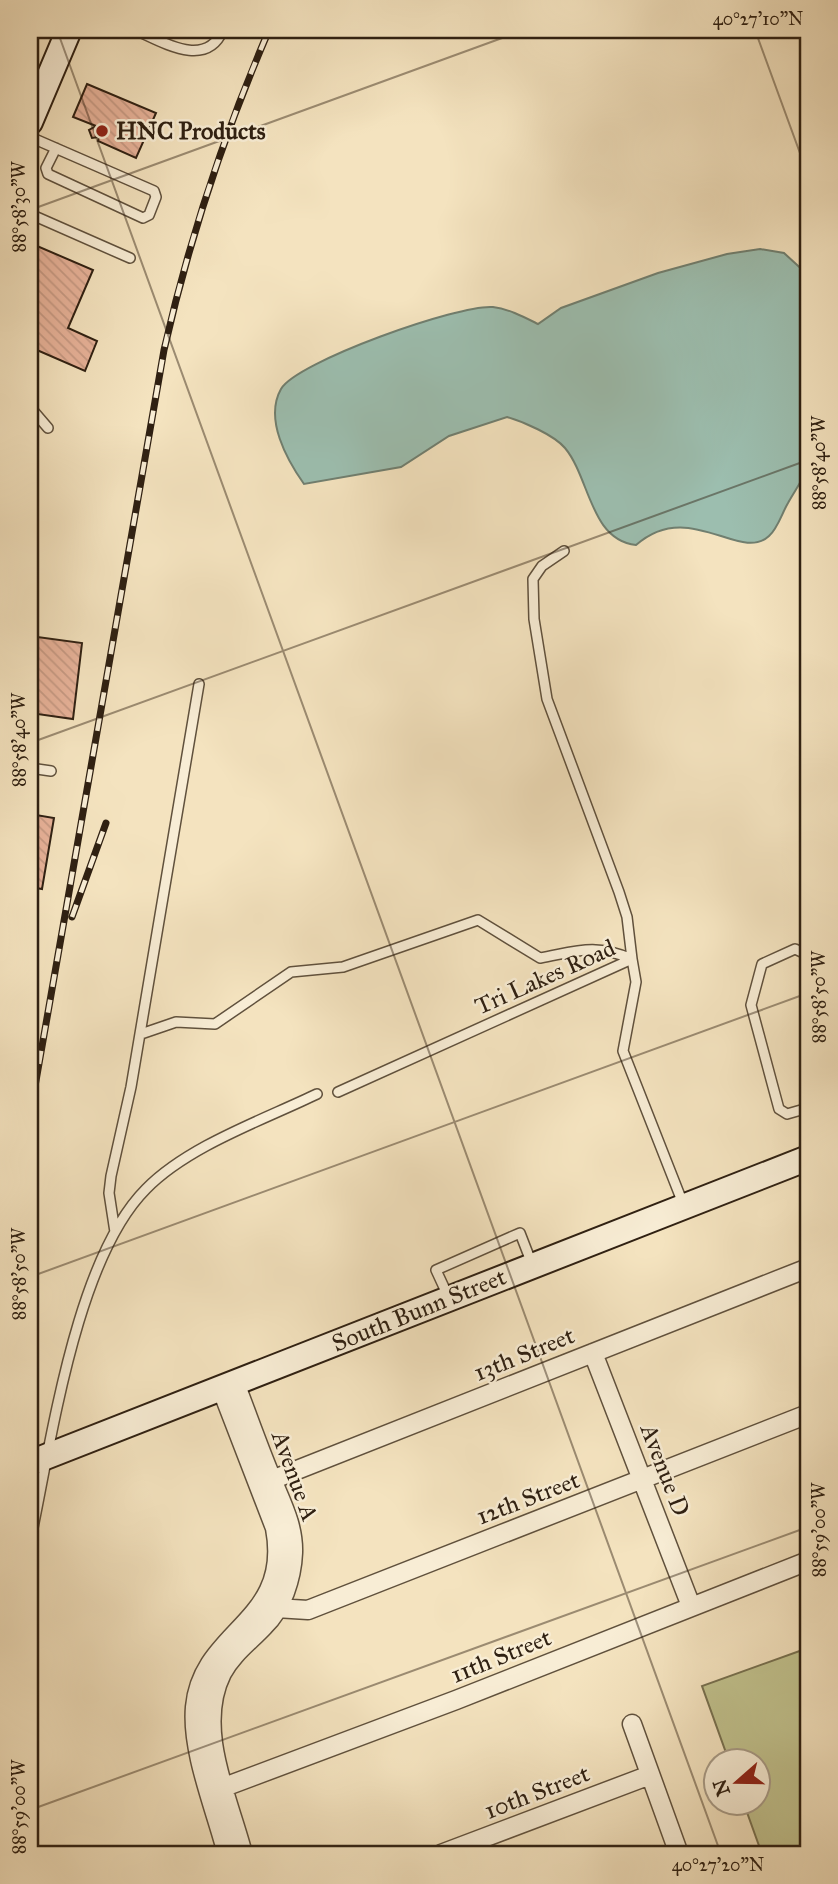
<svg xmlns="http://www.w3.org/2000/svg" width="838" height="1884" font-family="'IM FELL Great Primer',serif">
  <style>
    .park { fill: #c1c28e; stroke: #787150; stroke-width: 2 }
    .water { fill: #9cbeaf; stroke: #707f70; stroke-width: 2 }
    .building { fill: url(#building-back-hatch); stroke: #2f2012; stroke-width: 2 }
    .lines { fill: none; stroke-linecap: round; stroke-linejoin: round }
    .lane-casing { stroke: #60513d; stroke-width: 12 }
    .street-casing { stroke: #60513d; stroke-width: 21 }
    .secondary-casing { stroke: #2f2012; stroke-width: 28 }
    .lane { stroke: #f8edd5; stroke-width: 9 }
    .street { stroke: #f8edd5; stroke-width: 18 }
    .secondary { stroke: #f8edd5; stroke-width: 24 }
    .rail-casing { stroke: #2f2012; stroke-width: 7 }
    .rail { stroke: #f8edd5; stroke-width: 4.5; stroke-dasharray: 13; stroke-linecap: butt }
    .ticks { fill: none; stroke: #2f2012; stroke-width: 2; stroke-opacity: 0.45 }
    .poi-dot { fill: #8f2418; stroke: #f8edd5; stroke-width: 2.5 }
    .labels { text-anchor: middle; stroke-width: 5; stroke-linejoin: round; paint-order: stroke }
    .poi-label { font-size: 24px; font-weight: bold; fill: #2f2012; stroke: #f8edd5; text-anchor: start }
    .street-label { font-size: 24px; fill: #2f2012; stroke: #f8edd5 }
    .neatline { fill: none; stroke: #2f2012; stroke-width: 2.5 }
    .ticks-label { font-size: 18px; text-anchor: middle; fill: #2f2012 }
  </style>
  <defs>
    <pattern id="building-back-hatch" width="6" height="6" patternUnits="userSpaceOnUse" patternTransform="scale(1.75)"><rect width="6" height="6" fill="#e7b299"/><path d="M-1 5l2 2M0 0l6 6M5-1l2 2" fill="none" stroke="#c69983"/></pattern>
  </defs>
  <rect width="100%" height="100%" fill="#f4e3bf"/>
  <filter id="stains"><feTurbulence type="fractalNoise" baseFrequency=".00286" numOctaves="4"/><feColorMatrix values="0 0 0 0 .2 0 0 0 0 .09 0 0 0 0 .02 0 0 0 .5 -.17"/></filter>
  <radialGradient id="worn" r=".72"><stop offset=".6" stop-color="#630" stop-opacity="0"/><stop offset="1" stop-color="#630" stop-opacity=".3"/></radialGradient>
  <path class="park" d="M808 1648V1854H762L744 1804H758V1762L729 1761 702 1686Z"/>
  <path class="water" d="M760 249 784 253 808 275V465C804 479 795 490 788 503 782 513 778 528 769 536 740 563 689 498 636 545 590 540 590 478 565 448 554 435 524 422 507 417L449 436 401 467 304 484C287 460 264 419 281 389 296 362 459 304 493 307 509 309 524 317 538 324L561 308 658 273 727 254Z"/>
  <path class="building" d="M87 84 156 113 136 158 98 141 99 137 92 138 89 130 96 126 73 117Z
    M30 243 93 270 68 328 97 341 85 371 30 347Z
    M30 636 82 643 73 719 30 713Z
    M30 814 54 818 42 889 30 887Z"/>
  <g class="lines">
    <g class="lane-casing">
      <path id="lane" d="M135 30C161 41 206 70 223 30
        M30 137 154 191 156 197 149 215 143 218 48 174 46 168 56 148
        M30 214 130 258
        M30 407 48 428
        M30 768 51 771
        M808 955 795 949 762 964 751 1005 779 1109 787 1114 808 1108
        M141 1034 176 1022 215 1024 291 972 343 967 478 920 540 958C578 951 594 943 632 959L636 982 623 1051 684 1206
        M338 1092 632 959 627 917 619 892 547 699 534 619 533 579 542 566 564 551
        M115 1232 109 1193 111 1176 131 1087 199 684
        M448 1296 436 1270 520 1233 532 1264
        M30 1542C51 1445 75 1260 146 1189 188 1146 263 1120 317 1094"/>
    </g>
    <g class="street-casing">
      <path id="street" d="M593 1353 691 1606
        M235 1383C247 1414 258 1446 271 1477 281 1502 294 1525 293 1553 292 1578 282 1609 264 1626 250 1641 232 1654 222 1673 194 1729 229 1799 243 1854
        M221 1388 275 1528C293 1623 202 1629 195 1707 191 1752 216 1810 227 1854
        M259 1485 808 1268
        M264 1602 276 1608 308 1610 808 1414
        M632 1724 679 1854
        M211 1792 456 1700 808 1561
        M441 1854 650 1775"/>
    </g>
    <g class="secondary-casing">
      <path id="secondary" d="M30 122 69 30
        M30 1463 808 1158"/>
    </g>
    <use href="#lane" class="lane"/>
    <use href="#street" class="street"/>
    <use href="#secondary" class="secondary"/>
    <g class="rail-casing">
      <path id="rail" d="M72 917 106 823
        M30 1115 164 350C189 240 224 134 269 30"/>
    </g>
    <use href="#rail" class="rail"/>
  </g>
  <path class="ticks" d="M57 30 721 1854M755 30 808 175M30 210 524 30M30 743 808 460M30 1277 808 993M30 1810 808 1527"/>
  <circle class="poi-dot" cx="102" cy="131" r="7"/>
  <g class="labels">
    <g class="poi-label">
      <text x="116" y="139">HNC Products</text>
    </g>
    <g class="street-label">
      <text transform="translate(545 977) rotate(-24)" y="8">Tri Lakes Road</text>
      <text transform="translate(419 1310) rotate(-22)" y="8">South Bunn Street</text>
      <text transform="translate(524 1354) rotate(-22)" y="8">13th Street</text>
      <text transform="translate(665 1470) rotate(69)" y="8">Avenue D</text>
      <text transform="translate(295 1476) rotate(70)" y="8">Avenue A</text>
      <text transform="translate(528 1498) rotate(-21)" y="8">12th Street</text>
      <text transform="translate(501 1656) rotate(-22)" y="8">11th Street</text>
      <text transform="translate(537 1792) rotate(-21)" y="8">10th Street</text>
    </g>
  </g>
  <rect width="838" height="1884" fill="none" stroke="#f4e3bf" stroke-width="77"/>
  <g transform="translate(737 1782) rotate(250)"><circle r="33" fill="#f8edd5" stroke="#a89b87" stroke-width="2"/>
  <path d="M0-5L12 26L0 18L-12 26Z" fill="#8f2418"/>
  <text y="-10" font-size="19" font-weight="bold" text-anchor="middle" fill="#2f2012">N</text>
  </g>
  <rect x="38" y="38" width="762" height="1808" class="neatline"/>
  <g class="ticks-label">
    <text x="758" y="25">40°27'10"N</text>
    <text transform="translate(19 207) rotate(-90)" y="6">88°58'30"W</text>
    <text transform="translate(819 463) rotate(-90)" y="6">88°58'40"W</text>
    <text transform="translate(19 740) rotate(-90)" y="6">88°58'40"W</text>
    <text transform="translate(819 997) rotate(-90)" y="6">88°58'50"W</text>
    <text transform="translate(19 1274) rotate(-90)" y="6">88°58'50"W</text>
    <text transform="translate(819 1530) rotate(-90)" y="6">88°59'00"W</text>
    <text transform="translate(19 1807) rotate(-90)" y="6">88°59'00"W</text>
    <text x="718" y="1871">40°27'20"N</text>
  </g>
  <rect width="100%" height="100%" filter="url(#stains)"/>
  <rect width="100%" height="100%" fill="url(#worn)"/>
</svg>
